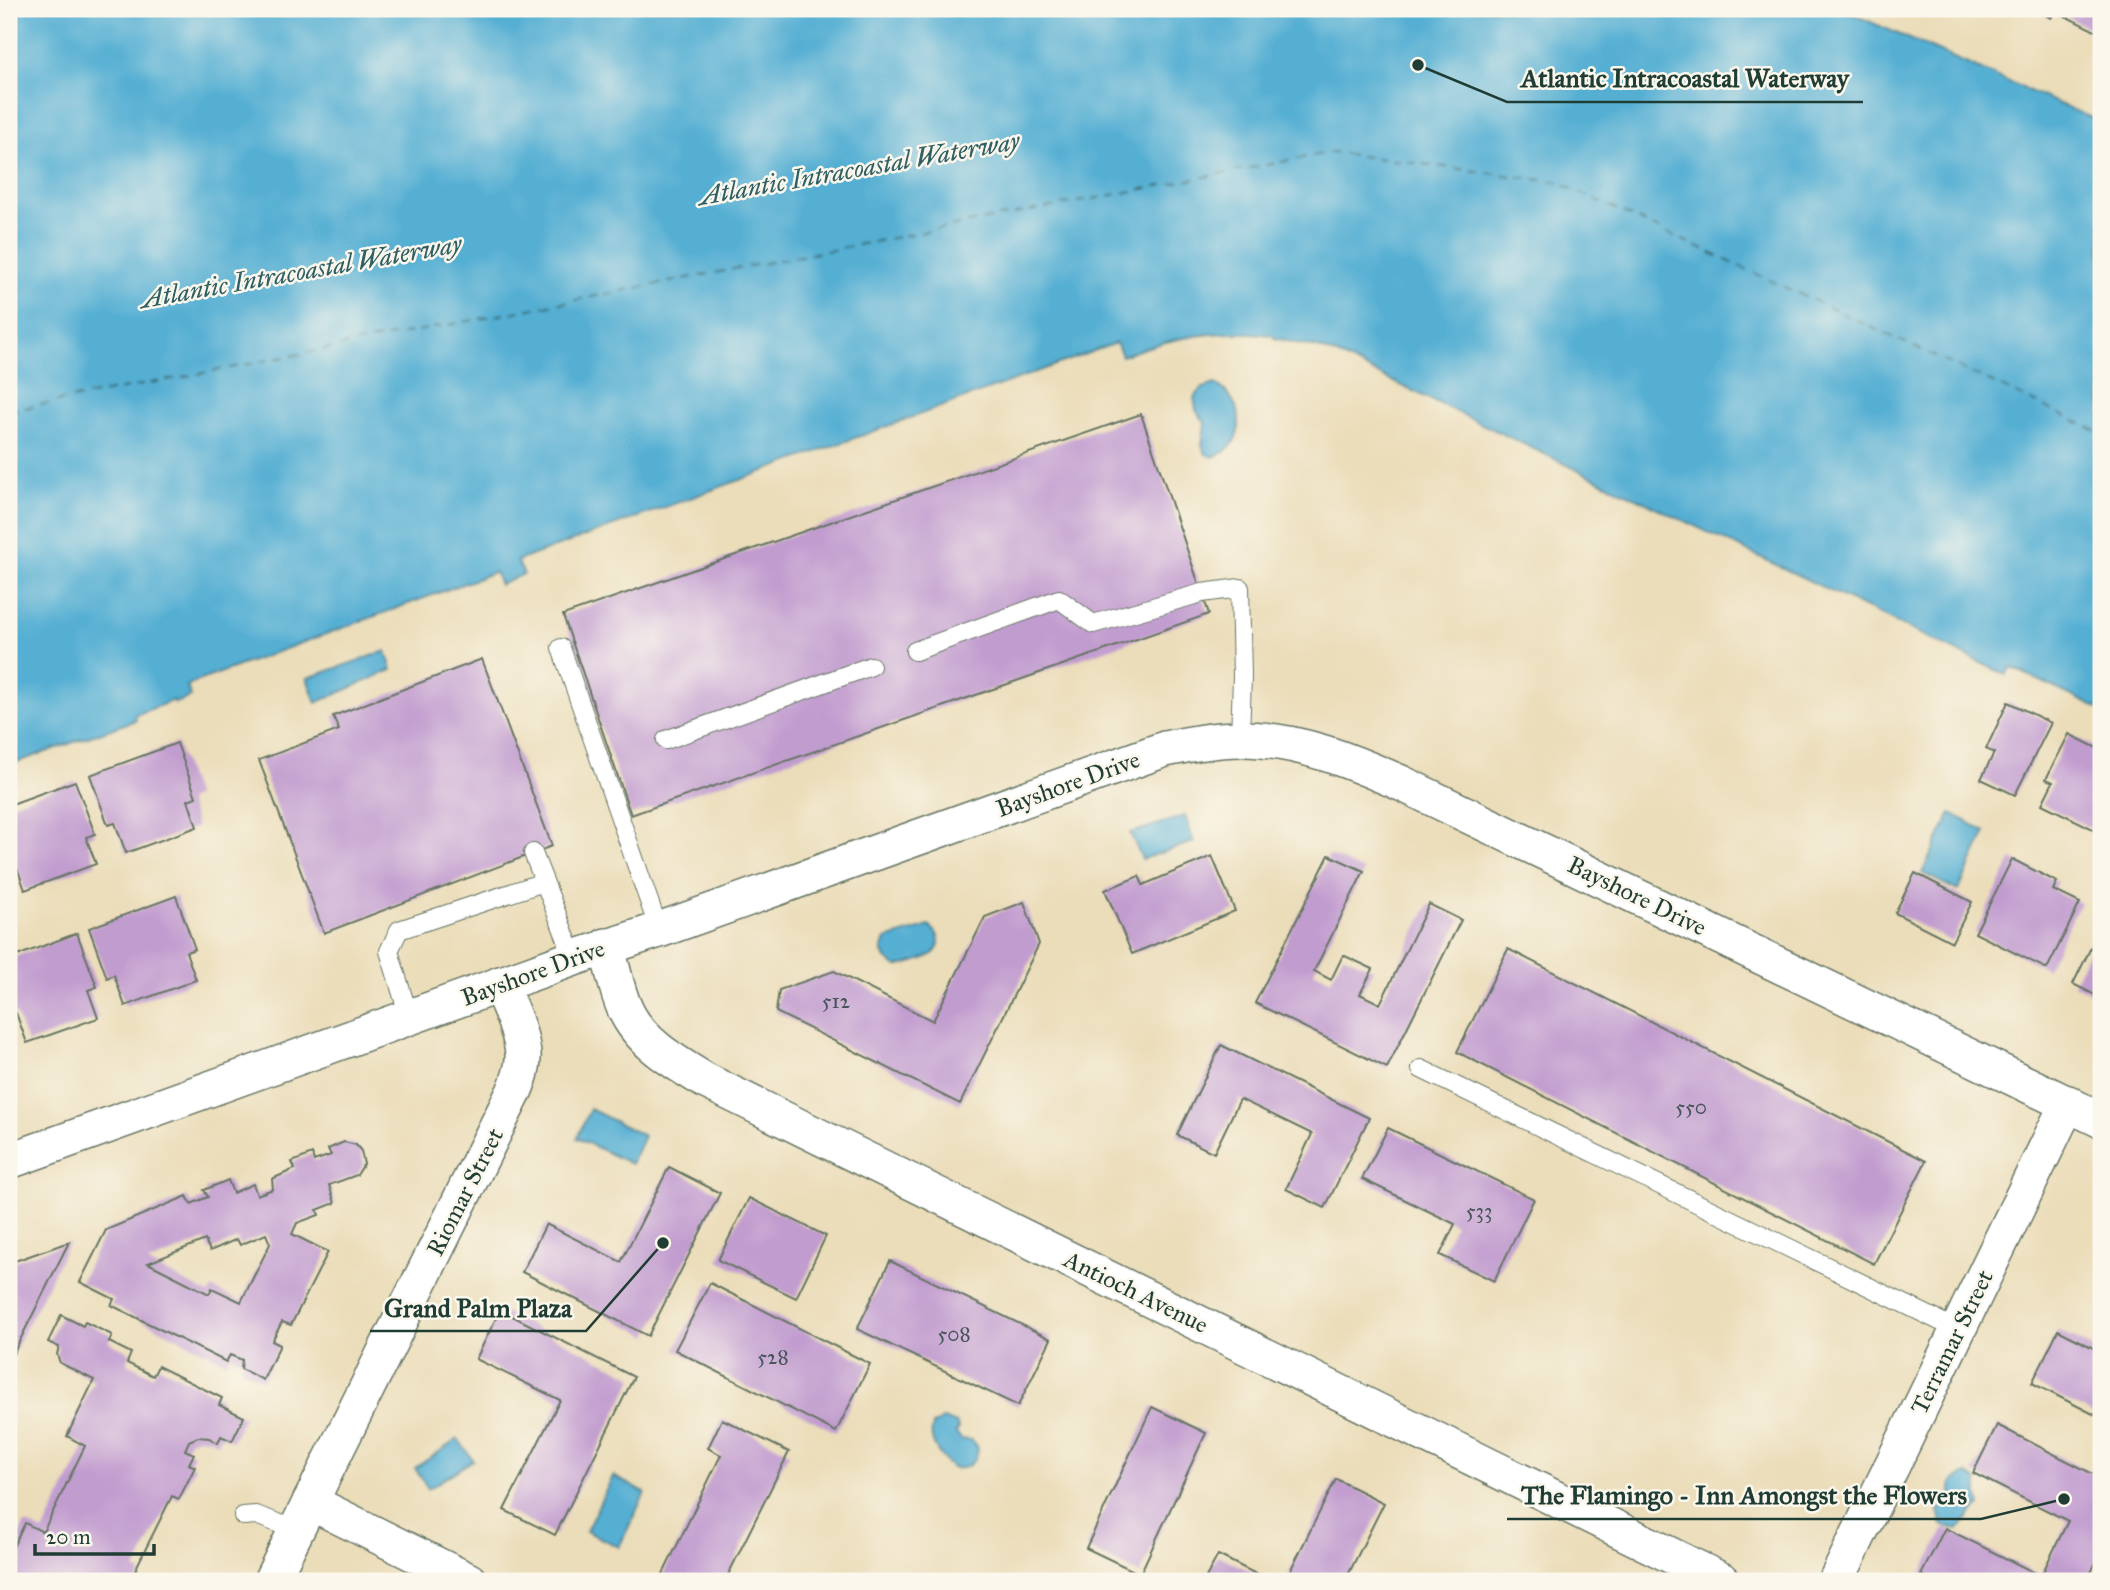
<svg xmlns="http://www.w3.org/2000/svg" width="2110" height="1590" font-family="'IM FELL Great Primer',serif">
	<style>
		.water { fill: #55afd3; stroke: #3a7684; stroke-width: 2 }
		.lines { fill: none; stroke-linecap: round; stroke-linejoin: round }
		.ferry { stroke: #2f5f64; stroke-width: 2; stroke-dasharray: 9 7; stroke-linecap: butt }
		.building { fill: #c19ccf; fill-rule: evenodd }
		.service-casing { stroke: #667563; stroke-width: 20 }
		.minor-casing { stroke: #667563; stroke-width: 38 }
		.service { stroke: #fff; stroke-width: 18 }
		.minor { stroke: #fff; stroke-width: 35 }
		.labels { text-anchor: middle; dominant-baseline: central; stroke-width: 5; stroke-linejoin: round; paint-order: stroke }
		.number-label { font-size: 21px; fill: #48555b }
		.street-label { font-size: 24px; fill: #1f3d34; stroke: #fbf7ec }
		.water-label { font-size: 26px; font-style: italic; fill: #2f5f64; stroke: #fbf7ec }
		.leader { fill: none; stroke: #1f3d34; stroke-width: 2.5 }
		.callout-dot { fill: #1f3d34; stroke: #fbf7ec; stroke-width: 2.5 }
		.callout-label { font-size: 26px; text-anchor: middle; font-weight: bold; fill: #1f3d34; stroke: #fbf7ec; stroke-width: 5; stroke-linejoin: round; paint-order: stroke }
	</style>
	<rect width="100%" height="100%" fill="#fbf7ec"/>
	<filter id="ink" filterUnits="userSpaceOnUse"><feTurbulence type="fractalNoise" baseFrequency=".0143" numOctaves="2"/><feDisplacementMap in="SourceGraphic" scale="14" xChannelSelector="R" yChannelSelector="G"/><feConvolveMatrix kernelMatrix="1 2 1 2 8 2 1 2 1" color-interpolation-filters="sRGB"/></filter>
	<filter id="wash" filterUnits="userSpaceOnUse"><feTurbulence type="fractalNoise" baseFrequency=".00686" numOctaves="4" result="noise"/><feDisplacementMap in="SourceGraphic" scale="28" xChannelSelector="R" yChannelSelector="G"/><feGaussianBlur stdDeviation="1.57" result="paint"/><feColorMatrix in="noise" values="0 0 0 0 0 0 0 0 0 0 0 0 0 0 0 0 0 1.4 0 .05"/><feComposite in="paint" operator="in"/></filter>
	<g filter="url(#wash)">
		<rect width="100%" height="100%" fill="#ebddb9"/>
		<g class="water">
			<path d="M9 9H1845L1857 16 2101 122V710L2011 667 2006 675 1344 358 1322 349 1274 338 1273 335C1218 328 1173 337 1122 356L1116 343 517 561 524 574 500 585 495 572 195 682 187 686 191 697 175 703 174 700 135 715 136 720 9 765Z"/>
			<path d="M1215 384C1246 400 1249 447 1212 457L1205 453 1202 445 1205 423 1196 410 1194 397 1203 388Z"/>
			<path d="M386 651 392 670 316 703 307 678Z"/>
			<path d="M1951 813 1986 832 1958 891 1922 873Z"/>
			<path d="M1185 816 1194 842 1142 859 1130 833Z"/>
			<path d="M929 926C934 930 938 933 939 940 941 959 911 962 897 967L886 959 882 950 886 939Z"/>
			<path d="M590 1109 644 1136 631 1164 577 1138Z"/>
			<path d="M943 1419 957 1424 958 1429 956 1433 961 1439 971 1440 978 1448C977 1463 966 1470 952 1468 940 1456 927 1442 933 1425Z"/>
			<path d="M458 1439 473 1460 428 1489 415 1468Z"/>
			<path d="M1967 1474 1978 1481V1495L1981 1506 1972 1513 1958 1530 1942 1525 1938 1511 1951 1495V1483L1956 1479Z"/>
			<path d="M613 1476 645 1493 619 1547 586 1531Z"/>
		</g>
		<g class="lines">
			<path class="ferry" d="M9 411 1332 152 1557 182 2101 433"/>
		</g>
		<g id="blocks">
			<g class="building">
				<path d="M2034 9H2101V34L2055 11 2051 18Z"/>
				<path d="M1141 414 1209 614 631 815 563 615Z"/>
				<path d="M482 659 552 846 324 933 259 760 339 730 333 716Z"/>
				<path d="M2008 702 2051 723 2015 795 1981 779 1994 753 1986 749Z"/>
				<path d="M2069 734 2101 750V833L2042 804 2053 782 2046 779Z"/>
				<path d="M177 743 196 797 188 800 197 827 126 853 115 823 108 825 90 775Z"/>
				<path d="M75 781 95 834 86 837 96 864 25 890 14 859 9 861V805Z"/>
				<path d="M1329 855 1364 871 1314 971 1331 980 1343 955 1373 969 1360 994 1380 1004 1429 904 1461 920 1387 1068 1255 1003Z"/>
				<path d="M1212 856 1235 911 1132 954 1105 890 1139 876 1143 885Z"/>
				<path d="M2012 859 2057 882 2053 890 2080 903 2047 969 1975 933Z"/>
				<path d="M1915 873 1972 902 1952 942 1895 913Z"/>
				<path d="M176 896 195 949 186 952 196 980 125 1006 114 975 107 978 89 928Z"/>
				<path d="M1024 902 1039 944 960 1104 776 1012 779 990 834 971 933 1021 985 917Z"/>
				<path d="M2101 927V998L2073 984Z"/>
				<path d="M77 933 97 987 88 990 98 1018 27 1043 16 1013 9 1015V959Z"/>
				<path d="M1508 949 1926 1161 1874 1264 1457 1052Z"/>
				<path d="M1221 1045 1369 1118 1325 1208 1286 1189 1312 1134 1240 1099 1214 1153 1177 1135Z"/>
				<path d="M1388 1128 1534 1199 1494 1281 1440 1255 1455 1224 1362 1179Z"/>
				<path d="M344 1142 356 1145 361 1151 364 1164 357 1175 329 1185 335 1203 317 1210 319 1215 297 1223 292 1234 328 1252 291 1325 282 1322 272 1341 280 1345 263 1380 241 1369 242 1360 230 1355 226 1362 111 1305 114 1299 80 1282 106 1230 187 1196 191 1204 208 1197 204 1190 228 1180 233 1193 253 1184 257 1195 273 1189 272 1179 295 1169 292 1162 312 1154 314 1161 331 1155 328 1149ZM266 1234 270 1244 241 1302 212 1288 209 1294 148 1263 205 1240 210 1251 237 1239 240 1245Z"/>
				<path d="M669 1167 720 1193 648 1336 522 1272 546 1224 621 1262Z"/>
				<path d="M749 1198 826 1236 796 1298 718 1260Z"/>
				<path d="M69 1242 9 1362V1263Z"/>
				<path d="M890 1261 1051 1339 1018 1406 857 1329Z"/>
				<path d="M710 1283 870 1364 836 1432 675 1350Z"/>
				<path d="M500 1310 634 1377 555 1535 504 1510 560 1400 476 1359Z"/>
				<path d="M61 1315 83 1326 85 1322 112 1335 109 1342 131 1353 127 1363 153 1376 158 1366 222 1398 219 1405 244 1417 232 1441 221 1436 218 1443 209 1438 198 1437 189 1441 185 1450 194 1454 189 1464 195 1467 179 1499 172 1496 135 1570 141 1573 137 1581H9V1555L25 1523 43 1532 85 1446 67 1436 94 1380 60 1363 57 1354 59 1347 48 1342Z"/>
				<path d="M2058 1330 2095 1349 2101 1337V1418L2032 1383Z"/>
				<path d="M1152 1407 1206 1433 1140 1574 1086 1548Z"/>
				<path d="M722 1419 789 1452 725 1581H672L662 1576 721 1455 708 1448Z"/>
				<path d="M1997 1425 2101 1478V1552L2087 1581H1933L1921 1575 1945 1528 2041 1576 2068 1521 1973 1473Z"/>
				<path d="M1336 1479 1384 1503 1345 1581H1300L1288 1575Z"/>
				<path d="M1218 1555 1270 1581H1204Z"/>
			</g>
		</g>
	</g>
	<g filter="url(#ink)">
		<use href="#blocks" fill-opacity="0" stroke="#667563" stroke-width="2"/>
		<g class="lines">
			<g class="service-casing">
				<g id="service">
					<path d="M561 648 659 930"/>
					<path d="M915 651 1059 599 1093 624 1202 593 1240 588 1242 676 1240 739"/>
					<path d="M666 740 871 666"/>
					<path d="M533 853 574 958"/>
					<path d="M409 1017 389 951 399 930 544 882"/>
					<path d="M1421 1069 1958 1330"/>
					<path d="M243 1516 256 1515 296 1530"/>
				</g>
			</g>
			<g class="minor-casing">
				<g id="minor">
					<path d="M606 946C613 967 616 990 625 1009 640 1043 676 1063 706 1081L1723 1581"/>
					<path d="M9 1161 574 958 659 930 1165 749C1190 744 1215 739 1241 739 1298 739 1351 761 1403 784L2101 1120"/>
					<path d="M310 1502 469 1581"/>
					<path d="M271 1581 514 1092C519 1080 524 1067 523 1054 521 1030 508 1006 500 984"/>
					<path d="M1836 1581 2068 1103"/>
				</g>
			</g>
			<use href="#service" class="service"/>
			<use href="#minor" class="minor"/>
		</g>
	</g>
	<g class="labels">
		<g class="number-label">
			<text x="836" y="1001">512</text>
			<text x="1691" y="1107">550</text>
			<text x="1479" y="1211">533</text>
			<text x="954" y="1334">508</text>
			<text x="773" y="1357">528</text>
		</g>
		<g class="street-label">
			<text transform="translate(1068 784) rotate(-20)">Bayshore Drive</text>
			<text transform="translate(1637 896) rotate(26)">Bayshore Drive</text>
			<text transform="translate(533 973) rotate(-20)">Bayshore Drive</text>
			<text transform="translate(465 1192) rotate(-63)">Riomar Street</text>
			<text transform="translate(1136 1292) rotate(26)">Antioch Avenue</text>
			<text transform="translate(1952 1342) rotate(-64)">Terramar Street</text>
		</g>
		<g class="water-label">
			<text transform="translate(859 168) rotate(-10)">Atlantic Intracoastal Waterway</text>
			<text transform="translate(301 271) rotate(-10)">Atlantic Intracoastal Waterway</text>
		</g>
	</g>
	<path class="leader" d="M1418 65L1507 102H1863M663 1243L586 1331H370M2064 1499L1981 1519H1507"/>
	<g class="callout-dot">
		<circle cx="1418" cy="65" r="7"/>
		<circle cx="663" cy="1243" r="7"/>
		<circle cx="2064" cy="1499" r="7"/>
	</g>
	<g class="callout-label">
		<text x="1685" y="87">Atlantic Intracoastal Waterway</text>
		<text x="478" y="1317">Grand Palm Plaza</text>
		<text x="1744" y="1504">The Flamingo - Inn Amongst the Flowers</text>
	</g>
	<rect width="2110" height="1590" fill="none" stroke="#fbf7ec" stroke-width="35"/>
	<path d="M35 1544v10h119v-10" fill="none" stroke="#1f3d34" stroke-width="3.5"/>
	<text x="46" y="1544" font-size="21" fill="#1f3d34" stroke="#fbf7ec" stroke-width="5" paint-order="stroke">20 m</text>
</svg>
